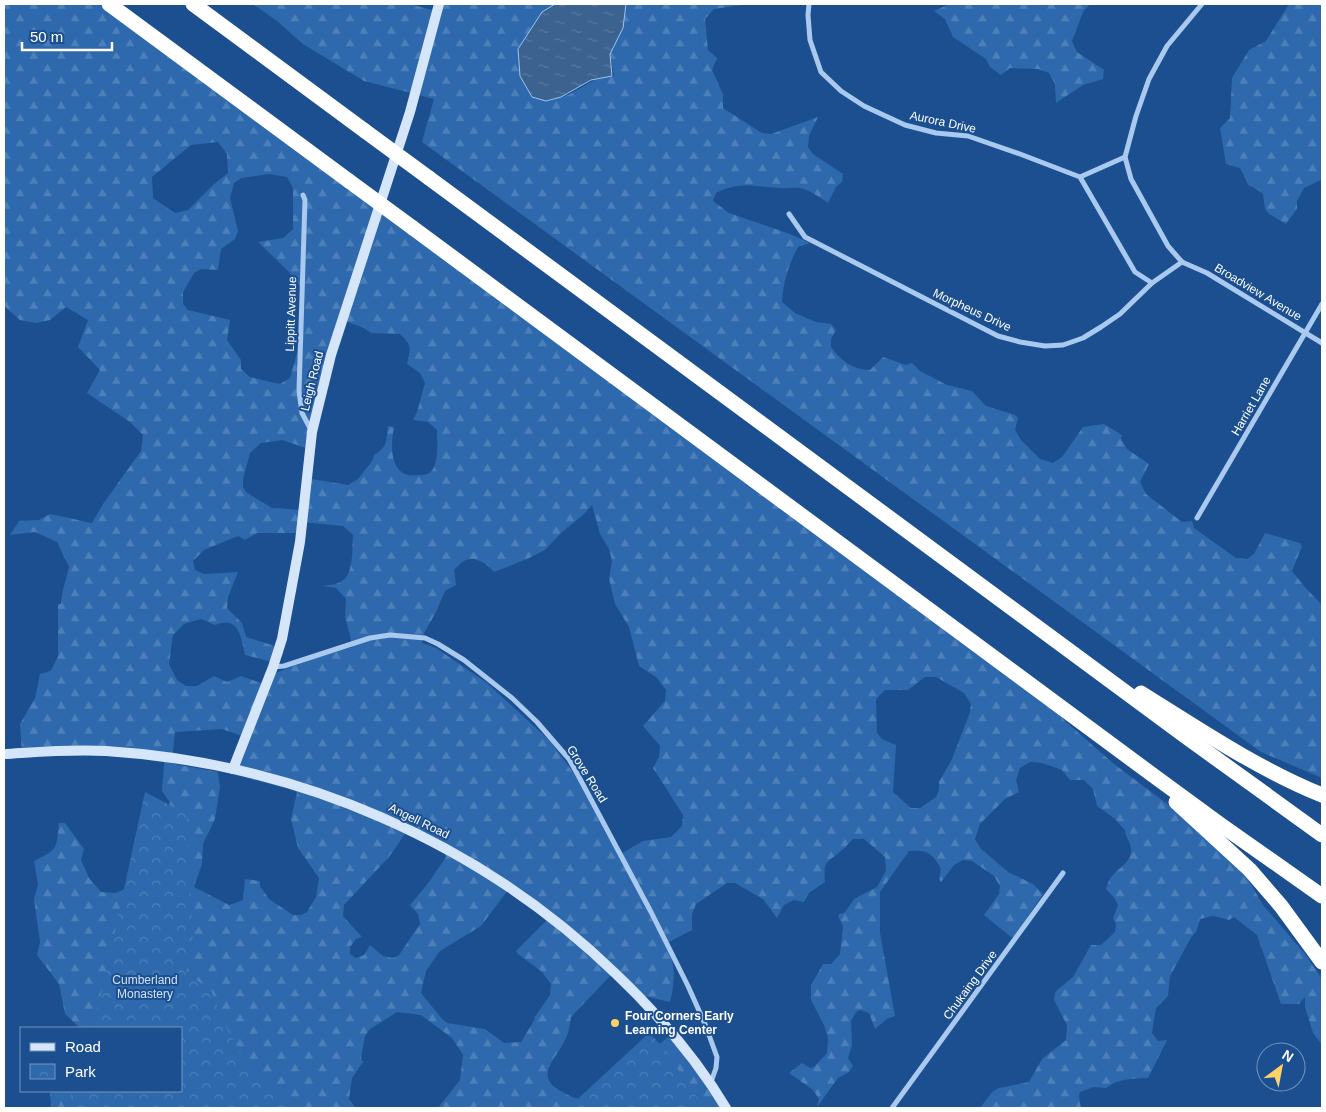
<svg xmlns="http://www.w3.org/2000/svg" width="1326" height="1112" font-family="Arial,sans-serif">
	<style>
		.forest { fill: url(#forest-firs); fill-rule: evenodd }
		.park { fill: url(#park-crowns) }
		.water { fill: url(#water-ripples); stroke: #9cc4f0 }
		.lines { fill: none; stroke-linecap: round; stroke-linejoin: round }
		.street { stroke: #a9c9ee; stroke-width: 5 }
		.secondary { stroke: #d6e6fa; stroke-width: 10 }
		.highway { stroke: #fff; stroke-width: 15 }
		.highway-bridge { stroke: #fff; stroke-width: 15 }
		.poi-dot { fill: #ffd166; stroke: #1b4f8f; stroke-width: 2 }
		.labels { text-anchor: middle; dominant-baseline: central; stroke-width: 4; stroke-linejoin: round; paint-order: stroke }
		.street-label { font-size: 12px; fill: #fff; stroke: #1b4f8f }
		.park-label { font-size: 12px; fill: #cfe3fa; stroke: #1b4f8f }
		.poi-label { font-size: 12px; font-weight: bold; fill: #fff; stroke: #1b4f8f; text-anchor: start }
	</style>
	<defs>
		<pattern id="forest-firs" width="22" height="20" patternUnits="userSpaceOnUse" patternTransform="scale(1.25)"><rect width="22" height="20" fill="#2e69ad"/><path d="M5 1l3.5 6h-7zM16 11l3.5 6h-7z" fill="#4d80b9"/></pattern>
		<pattern id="park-crowns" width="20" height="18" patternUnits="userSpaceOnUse" patternTransform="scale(1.25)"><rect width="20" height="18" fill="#2e69ad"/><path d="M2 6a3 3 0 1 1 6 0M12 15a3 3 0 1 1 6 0" fill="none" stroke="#4d80b9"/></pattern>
		<pattern id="water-ripples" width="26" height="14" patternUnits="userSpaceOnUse" patternTransform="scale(1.25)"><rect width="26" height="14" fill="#3c6290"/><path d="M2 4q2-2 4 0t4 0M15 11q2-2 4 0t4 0" fill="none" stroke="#597aa1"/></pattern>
	</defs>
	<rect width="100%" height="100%" fill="#1b4f8f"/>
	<g class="forest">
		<path d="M4 4H98L1050 705 1065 721 1114 764 1210 836 1239 864 1263 905 1305 954 1322 979V1045L1313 1033 1305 1007V997L1299 1004H1281L1257 935 1234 917 1229 920 1213 916 1200 919 1196 932 1192 936 1170 976 1168 996 1156 1008 1152 1033 1158 1041 1167 1040 1148 1078C1132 1079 1119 1078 1106 1088L1094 1087 1080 1092 1079 1096 1081 1108H980L993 1091 999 1088 1029 1082 1042 1059 1066 1040 1067 1025 1054 1000 1055 993 1057 990 1073 977 1091 945H1101L1115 932 1116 924 1113 918 1118 905 1115 899 1106 889C1108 884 1109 878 1113 875 1120 867 1132 861 1131 849 1131 842 1125 837 1125 830L1115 819 1097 806 1093 789 1084 780H1070L1062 770 1042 763 1030 762 1020 768 1016 780 1019 792 1005 799 980 824 975 839 980 848 1008 872 1033 884 1043 894 1015 936 1011 937 984 915 999 894 1000 886 994 876 972 861 963 860 954 865 941 882 939 879 941 869C932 852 927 850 909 851L880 892V933L895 1016 887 1019 875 1029 869 1013 860 1010 856 1012 851 1021 852 1045 848 1058 853 1066 849 1072 838 1078 817 1107 819 1099 813 1090 789 1073 802 1063 810 1068 814 1067 827 1053 828 1038 824 1025 811 1000V985L823 964H831L840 954 843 927 838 915 845 912 854 899 877 887 886 871 885 857 864 839H853C849 843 846 847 841 851 827 863 823 860 825 882L809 893 804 902 794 900 784 905 777 918 763 899 735 883H727L696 904 692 914V930L667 943C675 965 676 979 670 1002L644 996 611 975 571 1017C570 1027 568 1035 563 1044 555 1059 535 1076 559 1090 568 1095 573 1099 584 1099L593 1092 606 1073 622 1076 668 1037C685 1047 709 1091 721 1108H438L460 1080 463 1055 452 1038 421 1015 397 1012 370 1029 365 1036 361 1058 363 1062 352 1078 349 1099 356 1108H49L51 1106 50 1091H181V1028H80L65 1014 59 984 37 955 40 942 34 899 38 885 34 861C58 849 56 850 59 823H65L84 849 81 860 89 878 101 892 115 893 148 880 170 824 169 801 162 791 164 765V761L133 755 22 754 20 724 35 698 40 674 51 671 58 656V604H61L62 594 69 567 57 542 35 532 10 535 19 521 39 520 50 514 92 523 103 504 141 451 143 435 130 422 87 393 100 370 78 347 88 320 66 307 50 320 36 323 20 320 4 306ZM218 142 227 154 228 173 213 185 188 210 175 213 153 198 152 177 191 145ZM269 174 287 177 293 188V229L283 238 258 242 289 272 302 289V334L290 378 280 384 250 377 241 369V360L227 340 230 320 188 310 183 304V292L194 273 201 269 218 270 221 249 235 239 238 231 230 198 234 183 241 178ZM342 320 364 328 371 333 400 334C413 346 410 347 407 364L420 373 425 383 417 412 413 420 428 422 437 430C437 442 439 458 433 469 430 474 425 475 419 475 416 475 411 476 408 475 389 470 391 442 394 427L388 426C386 441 388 447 374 455L373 460 358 479 348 485 305 478 301 510 272 508 246 492 243 487V479L250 453 261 443 282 440 306 448ZM592 505 600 534 609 549 612 561 609 579 615 604 629 627 639 666 656 677 666 690 665 701 643 726 660 746 659 757 653 768 683 815 682 826 671 837 643 841 619 855 606 834 577 778 551 742 487 683 436 648 422 643V637L436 612 445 591 456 585 454 570C457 567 460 563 464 561 475 555 487 564 494 572L527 559 545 550 562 532 583 515ZM302 522 343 526 353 535C352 548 354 574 342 581 337 585 329 585 322 586L336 588 346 599 345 617 353 647 318 657 270 675 264 684 241 676 227 682 214 676 197 686H186L177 680 169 664 173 635 184 624 201 619 215 625C239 615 241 637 245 655L272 662 275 646 246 637 242 623 227 608 228 597 238 572 204 574 195 570 193 561 204 550 238 536 245 540 257 533H296L299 531ZM925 677H936L964 693 971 704 970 712 952 759 939 782V790L936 797 920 808H911L893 792 896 745 882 739 877 733 876 699 885 690H908ZM222 729 245 737 234 770 247 778 296 791 297 793 291 819 298 848 319 878 316 897 307 912 301 915H293L269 899 260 886V881L245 879 243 900 229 905 194 887 202 864 203 844 215 819 220 787 218 772 175 764 172 760 175 732ZM405 834 445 853 446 857 429 882 410 905 418 914 420 924 399 955 393 958 383 956 370 945 364 955 356 958 350 954V947L356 939 362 937 343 916 344 905 389 857ZM508 890 547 920 516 951 518 954 542 972 551 984 550 995 534 1018 535 1019 521 1042 504 1043 485 1029 447 1023 442 1019 421 993 426 971 440 951 481 926Z"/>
		<path d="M253 4H410L432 10 435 4H555L542 12 546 101 568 95 600 77 614 76 610 54 625 4H748L714 9 705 19 708 50 717 58 712 70 723 94V108L762 133 771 134 818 117 809 136 808 147 813 154 843 174 842 182 836 187 828 203C821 198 812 192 804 189 796 186 789 189 781 188 756 187 740 181 716 193L713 201 729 213 790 234 810 243 798 247C789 264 783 282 782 302L795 313 816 322 831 324 836 330 831 339V347C840 360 853 370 870 370L883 357 906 365 912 363 920 371 947 385 972 391 986 406 1015 415 1018 418 1015 430 1021 440 1040 459 1053 463 1062 457 1083 427 1104 424 1122 435 1121 439 1127 449 1149 464 1140 482 1146 494 1182 522 1192 521 1194 528 1236 558 1247 559 1254 554 1265 533 1300 543 1302 546 1292 571 1304 586 1322 605V778L1261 752 422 142 434 99 364 81 303 44 277 21Z"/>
		<path d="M950 4H1090L1083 12 1072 41 1077 52 1104 70 1103 79 1083 85 1056 103 1055 84 1049 73 1038 69 1010 68 1001 75 990 67 986 59 953 37 945 19 934 11Z"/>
		<path d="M1289 4H1322V177L1321 180 1304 188 1297 201V209L1286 224 1269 214 1265 209 1263 194 1253 187 1249 186 1240 168 1226 164 1220 128 1230 118 1232 78 1249 50 1266 41Z"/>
	</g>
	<g class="park">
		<path d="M145 792 187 814 193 942 186 973 211 990 226 1027 244 1059 282 1097 296 1108H68L73 1091H181V1028H92L102 990Z"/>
		<path d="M649 1033 662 1046 704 1108H568Z"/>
	</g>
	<path class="water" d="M555 4H626L623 28 610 54 612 76 591 80 561 97 546 101 532 97 520 76 518 49 542 12Z"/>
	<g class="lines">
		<g class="street">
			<path d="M809 4 808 15 810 40 821 72 841 91 864 106 905 125 936 133 968 136 1020 154 1080 177 1125 157"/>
			<path d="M1202 4 1167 46 1149 79 1136 116 1125 157 1131 179 1168 246 1182 262 1207 273 1322 343"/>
			<path d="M1080 177 1135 272 1152 283"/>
			<path d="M303 195 305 200 299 391 302 413 311 430"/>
			<path d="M789 214 805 237 998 336 1020 342 1045 346 1063 345 1083 338 1101 327 1120 314 1152 283 1182 262"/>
			<path d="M1197 518 1322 304"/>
			<path d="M273 667 284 666 370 638 390 635 425 638 438 644 464 660 512 698 537 722 569 759 579 777 651 912 688 986 705 1024 717 1057 716 1068 711 1082"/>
			<path d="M892 1108 1063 873"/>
		</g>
		<g class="secondary">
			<path d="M4 754C38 752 71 749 106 751 296 763 479 841 616 974 658 1014 696 1058 726 1108"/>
			<path d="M233 769 273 667 282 639 300 542 312 432 331 355 410 112 439 4"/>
		</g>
		<g class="highway">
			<path d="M109 4 349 181"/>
			<path d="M193 4 365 131"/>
			<path d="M429 178 1185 736 1322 835"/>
			<path d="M413 228 1150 773 1221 825 1322 896"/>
			<path d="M1141 693C1200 730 1258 769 1322 795"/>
			<path d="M1176 802 1250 870 1281 906 1322 962"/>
		</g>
		<g class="highway-bridge">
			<path d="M365 131 429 178"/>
			<path d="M349 181 413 228"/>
		</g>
	</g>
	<circle class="poi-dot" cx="615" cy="1023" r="5"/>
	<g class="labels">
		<g class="street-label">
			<text transform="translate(943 122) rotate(12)">Aurora Drive</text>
			<text transform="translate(1258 292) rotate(31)">Broadview Avenue</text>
			<text transform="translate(972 310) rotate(25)">Morpheus Drive</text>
			<text transform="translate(291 314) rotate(-88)">Lippitt Avenue</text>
			<text transform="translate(312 381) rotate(-76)">Leigh Road</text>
			<text transform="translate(1251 406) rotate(-60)">Harriet Lane</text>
			<text transform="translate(587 774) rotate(58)">Grove Road</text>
			<text transform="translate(419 821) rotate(26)">Angell Road</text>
			<text transform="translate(970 985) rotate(-54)">Chukaing Drive</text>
		</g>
		<g class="park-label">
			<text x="145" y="980">Cumberland<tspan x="145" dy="14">Monastery</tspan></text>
		</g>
		<g class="poi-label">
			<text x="625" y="1016">Four Corners Early<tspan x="625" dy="14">Learning Center</tspan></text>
		</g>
	</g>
	<rect width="1326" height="1112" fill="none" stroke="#ffffff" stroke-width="10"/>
	<rect x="20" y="1027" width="162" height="65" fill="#1b4f8f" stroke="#7695bc"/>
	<rect x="30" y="1043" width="25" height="8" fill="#d6e6fa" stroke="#7695bc"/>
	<text x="65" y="1052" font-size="15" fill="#ffffff">Road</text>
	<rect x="30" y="1064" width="25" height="15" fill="url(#park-crowns)" stroke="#7695bc"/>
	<text x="65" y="1077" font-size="15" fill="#ffffff">Park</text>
	<g transform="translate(1281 1067) rotate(32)"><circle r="24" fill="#1b4f8f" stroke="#7695bc"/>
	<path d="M0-4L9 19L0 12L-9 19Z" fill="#ffd166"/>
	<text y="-8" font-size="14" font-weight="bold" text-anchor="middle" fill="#ffffff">N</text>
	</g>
	<path d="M22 42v8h90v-8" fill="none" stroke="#ffffff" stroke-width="2.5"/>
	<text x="30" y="42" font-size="15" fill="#ffffff" stroke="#1b4f8f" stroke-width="4" paint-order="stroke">50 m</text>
</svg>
